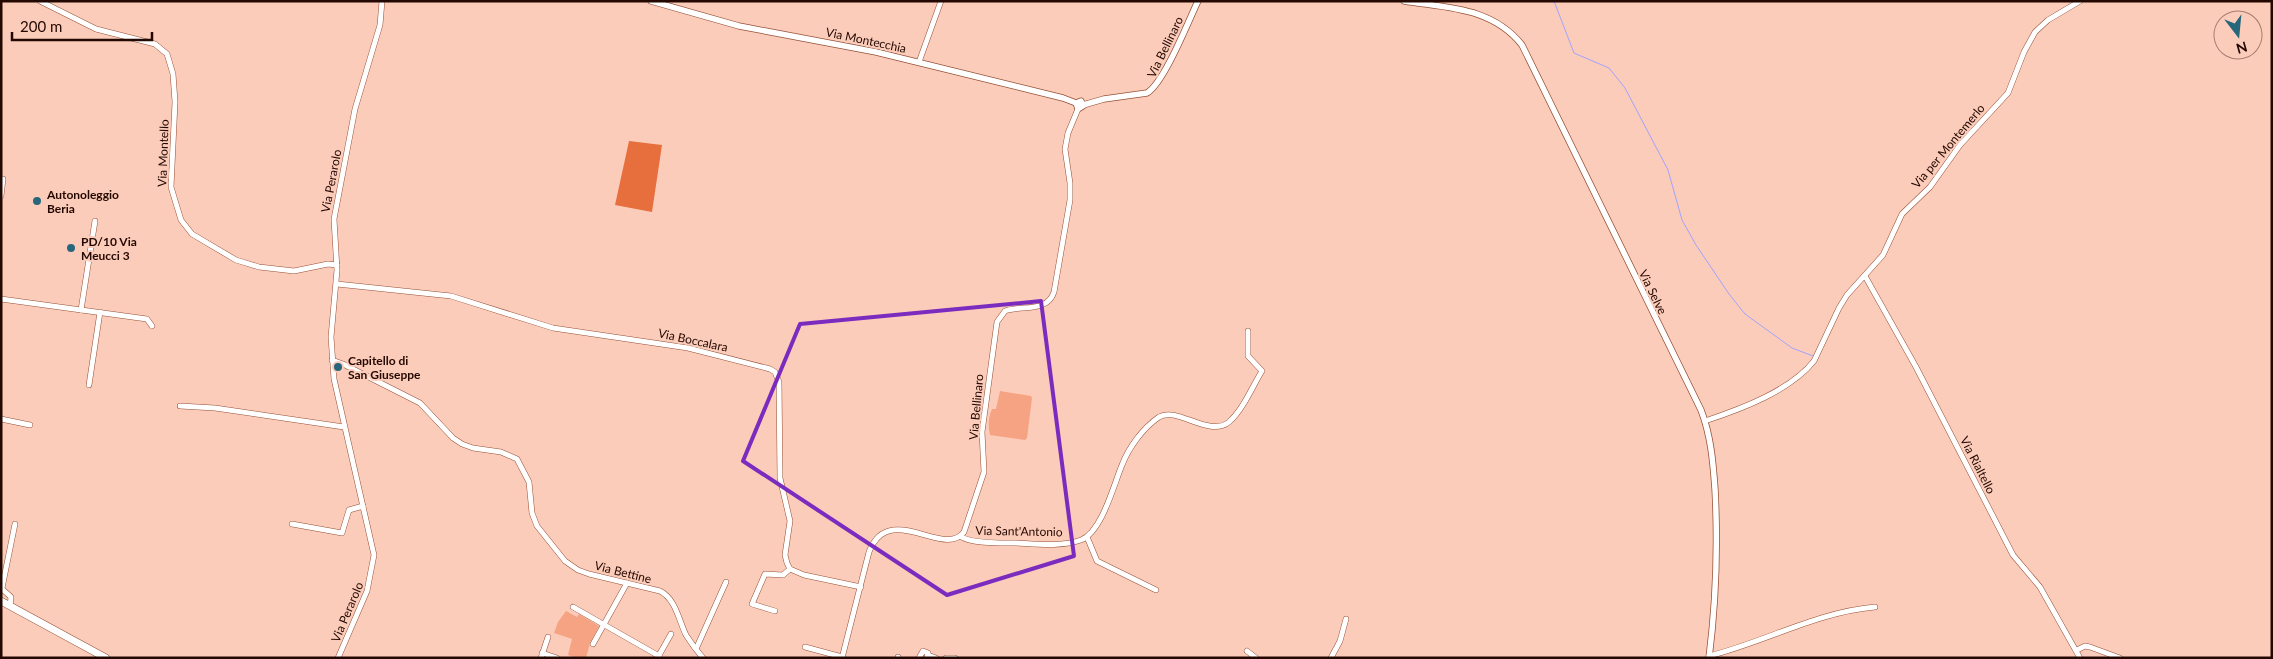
<svg xmlns="http://www.w3.org/2000/svg" width="2273" height="659" font-family="Lato,sans-serif">
	<style>
		.green { fill: #f6a383 }
		.forest { fill: #e76f3d }
		.lines { fill: none; stroke-linecap: round; stroke-linejoin: round }
		.stream { stroke: #a1a3fe; stroke-width: 1 }
		.minor-casing { stroke: #955035; stroke-width: 6 }
		.tertiary-casing { stroke: #955035; stroke-width: 7 }
		.secondary-casing { stroke: #955035; stroke-width: 8 }
		.minor { stroke: #fff; stroke-width: 5 }
		.tertiary { stroke: #fff; stroke-width: 5.5 }
		.secondary { stroke: #fff; stroke-width: 7 }
		.marked { fill: none; stroke: #7b2cbf; stroke-width: 4; stroke-linejoin: round }
		.poi-dot { fill: #27677c; stroke: #fcccba; stroke-width: 2 }
		.labels { text-anchor: middle; dominant-baseline: central; stroke-width: 4; stroke-linejoin: round; paint-order: stroke }
		.street-label { font-size: 12px; fill: #230801; stroke: #fcccba }
		.poi-label { font-size: 12px; font-weight: bold; fill: #230801; stroke: #fcccba; text-anchor: start }
	</style>
	<rect width="100%" height="100%" fill="#fcccba"/>
	<g class="green">
		<path d="M1000 391 1031 396 1032 398 1027 438 1025 440 990 435C988 426 988 418 992 409H996Z"/>
		<path d="M566 611 577 617 579 614 599 626 590 643 586 658H576L568 655 572 639 554 633 558 622Z"/>
	</g>
	<path class="forest" d="M629 141 662 145 652 212 615 205Z"/>
	<g class="lines">
		<path class="stream" d="M1554 1 1574 53 1609 68 1625 88 1668 170 1682 220 1696 245 1729 294 1745 314 1792 348 1813 356"/>
		<g class="minor-casing">
			<g id="minor">
				<path d="M40 1 96 29 155 44 167 54 173 74 175 102 171 187 181 220 192 234 236 260 259 267 294 271 328 264 337 265"/>
				<path d="M919 62 941 1"/>
				<path d="M1 179H3L1 196"/>
				<path d="M1865 276 1916 367 2013 555 2040 587 2080 658"/>
				<path d="M337 284 451 296 553 328 688 348 770 369 775 372 779 382 780 478 790 521 785 555 787 563 790 569 804 575 861 587"/>
				<path d="M1 299 147 319 152 326"/>
				<path d="M81 310 95 221"/>
				<path d="M332 360 343 364 420 403 453 438 462 444 473 448 501 452 517 459 529 482 532 513 537 526 565 561 578 570 589 574 660 591C676 599 679 621 686 635 691 643 697 651 703 658"/>
				<path d="M89 385 100 312"/>
				<path d="M180 406 215 408 344 427"/>
				<path d="M1 419 30 425"/>
				<path d="M1705 421C1741 409 1790 391 1814 361L1839 308 1847 295 1883 255 1902 214 1930 187 1960 145 2008 93 2024 52 2035 32 2048 20 2080 1"/>
				<path d="M292 524 342 533 349 510 363 506"/>
				<path d="M960 536C970 544 1003 543 1016 543 1036 544 1062 547 1081 540 1102 532 1114 484 1122 465 1129 447 1143 428 1159 417 1177 406 1209 438 1229 422 1243 410 1252 387 1262 371L1248 356V331"/>
				<path d="M1087 537 1097 561 1156 590"/>
				<path d="M1 588 11 597 10 606"/>
				<path d="M2 588 15 524"/>
				<path d="M573 607 659 656"/>
				<path d="M775 611 752 604 765 574 783 575 790 569"/>
				<path d="M593 644 627 583"/>
				<path d="M805 647 842 657"/>
				<path d="M696 649 726 582"/>
				<path d="M2077 650 2085 646 2090 647 2120 658"/>
				<path d="M1247 651 1256 658"/>
				<path d="M542 653 557 658"/>
				<path d="M928 655 936 658"/>
				<path d="M1709 656C1765 642 1817 612 1875 607"/>
				<path d="M658 657 671 634"/>
				<path d="M898 657V658"/>
				<path d="M338 658 367 591 374 555 334 379 331 337 337 270 334 219 355 109 380 25 382 1"/>
				<path d="M541 658 548 637"/>
				<path d="M842 658 869 552C889 500 944 559 964 532L984 472 982 432 997 322 1005 311C1022 305 1047 313 1054 292L1070 200V183L1065 149 1068 133 1078 109"/>
				<path d="M919 658 923 651 928 653 927 658"/>
				<path d="M946 658H955"/>
				<path d="M1331 658 1340 641 1346 619"/>
			</g>
		</g>
		<g class="tertiary-casing">
			<g id="tertiary">
				<path d="M651 1 739 26 876 52 1063 98 1076 103 1081 101 1083 106 1078 109 1076 103"/>
				<path d="M1404 1C1447 8 1492 7 1522 45L1701 410C1711 436 1713 462 1715 489 1718 546 1716 602 1709 658"/>
				<path d="M1083 105 1104 99 1147 93C1164 83 1188 22 1198 1"/>
			</g>
		</g>
		<g class="secondary-casing">
			<path id="secondary" d="M1 601 106 658"/>
		</g>
		<use href="#minor" class="minor"/>
		<use href="#tertiary" class="tertiary"/>
		<use href="#secondary" class="secondary"/>
	</g>
	<path class="marked" d="M1041 301 1074 556 947 595 743 461 800 324Z"/>
	<g class="poi-dot">
		<circle cx="37" cy="201" r="5"/>
		<circle cx="71" cy="248" r="5"/>
		<circle cx="338" cy="367" r="5"/>
	</g>
	<g class="labels">
		<g class="street-label">
			<text transform="translate(866 40) rotate(12)">Via Montecchia</text>
			<text transform="translate(1165 47) rotate(-64)">Via Bellinaro</text>
			<text transform="translate(1948 146) rotate(-50)">Via per Montemerlo</text>
			<text transform="translate(163 153) rotate(-88)">Via Montello</text>
			<text transform="translate(331 181) rotate(-79)">Via Perarolo</text>
			<text transform="translate(1653 292) rotate(64)">Via Selve</text>
			<text transform="translate(693 340) rotate(12)">Via Boccalara</text>
			<text transform="translate(976 407) rotate(-85)">Via Bellinaro</text>
			<text transform="translate(1978 465) rotate(63)">Via Rialtello</text>
			<text transform="translate(1019 531) rotate(1)">Via Sant'Antonio</text>
			<text transform="translate(623 572) rotate(14)">Via Bettine</text>
			<text transform="translate(347 612) rotate(-67)">Via Perarolo</text>
		</g>
		<g class="poi-label">
			<text x="47" y="194">Autonoleggio<tspan x="47" dy="14">Beria</tspan></text>
			<text x="81" y="241">PD/10 Via<tspan x="81" dy="14">Meucci 3</tspan></text>
			<text x="348" y="360">Capitello di<tspan x="348" dy="14">San Giuseppe</tspan></text>
		</g>
	</g>
	<rect width="2273" height="659" fill="none" stroke="#230801" stroke-width="5"/>
	<g transform="translate(2238 35) rotate(164)"><circle r="24" fill="#fcccba" stroke="#a57e70"/>
	<path d="M0-4L9 19L0 12L-9 19Z" fill="#27677c"/>
	<text y="-8" font-size="14" font-weight="bold" text-anchor="middle" fill="#230801">N</text>
	</g>
	<path d="M12 32v8h140v-8" fill="none" stroke="#230801" stroke-width="2.5"/>
	<text x="20" y="32" font-size="15" fill="#230801" stroke="#fcccba" stroke-width="4" paint-order="stroke">200 m</text>
</svg>
